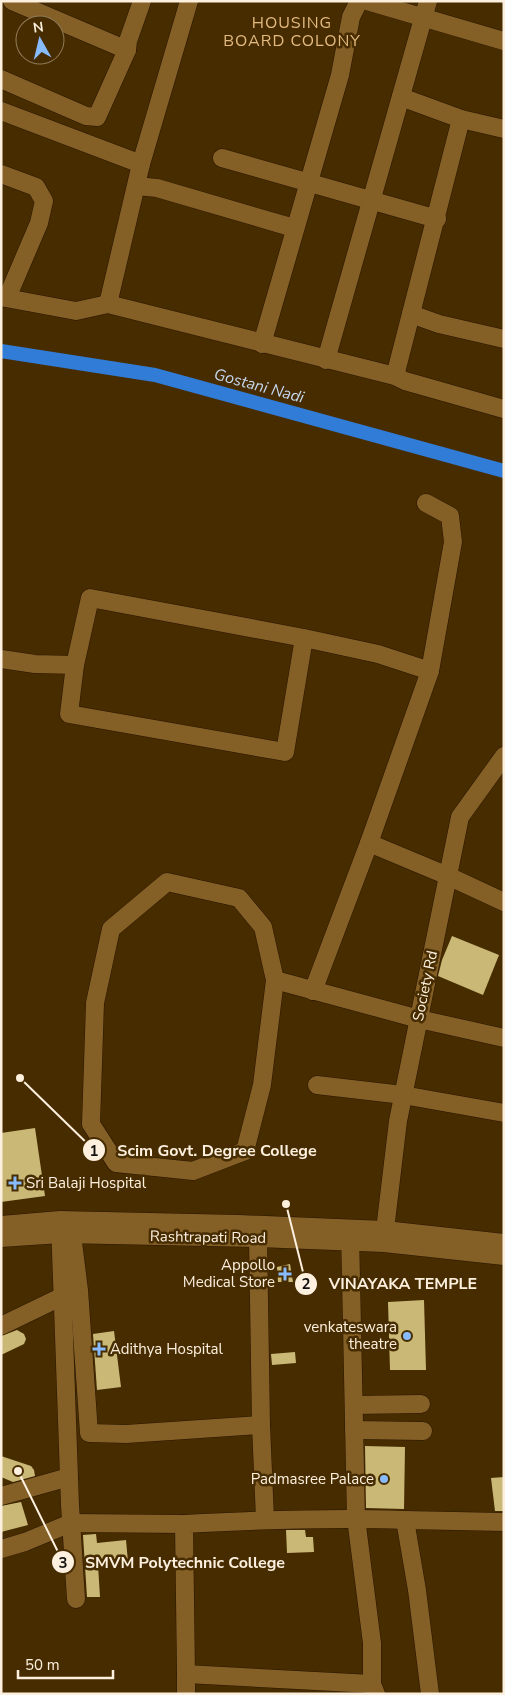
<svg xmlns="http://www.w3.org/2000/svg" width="505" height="1695" font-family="'Nunito Sans',sans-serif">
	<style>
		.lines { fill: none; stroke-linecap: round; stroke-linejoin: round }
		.canal { stroke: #307cd6; stroke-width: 14 }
		.building { fill: #c9b876 }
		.minor-casing { stroke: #281600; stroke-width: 19 }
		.minor { stroke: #845f26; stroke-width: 18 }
		.poi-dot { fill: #88bbfc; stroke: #472c00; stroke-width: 2 }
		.labels { text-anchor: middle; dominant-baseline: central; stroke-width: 5; stroke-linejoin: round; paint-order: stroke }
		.street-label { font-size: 15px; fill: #fdf0df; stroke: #472c00 }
		.poi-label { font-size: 15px; fill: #fdf0df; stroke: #472c00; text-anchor: end }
		.neighbourhood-label { font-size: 16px; letter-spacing: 1px; fill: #e3ba81; stroke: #472c00 }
		.water-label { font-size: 16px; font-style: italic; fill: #c5d7ee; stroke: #472c00 }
		.leader { fill: none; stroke: #fdf0df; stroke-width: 2 }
		.callout-dot { fill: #fdf0df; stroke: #472c00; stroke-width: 2 }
		.mark-label { font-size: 15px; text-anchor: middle; font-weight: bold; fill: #111 }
		.callout-label { font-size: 16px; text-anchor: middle; font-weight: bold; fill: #fdf0df; stroke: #472c00; stroke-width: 5; stroke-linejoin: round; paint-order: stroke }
	</style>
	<rect width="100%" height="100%" fill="#472c00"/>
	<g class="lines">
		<path class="canal" d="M1 351 155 375 504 471"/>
	</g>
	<g class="building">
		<path d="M452 936 499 955 483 995 438 976 442 960Z"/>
		<path d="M35 1128 45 1196 1 1202V1133Z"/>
		<path d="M290 1264 293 1282H278L277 1267Z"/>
		<path d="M424 1300 426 1370H390L388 1302Z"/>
		<path d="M17 1330 24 1334 26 1339 24 1344 1 1355V1336Z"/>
		<path d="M114 1331 121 1387 97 1390 93 1334Z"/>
		<path d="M295 1352 296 1363 272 1365 271 1354Z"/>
		<path d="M365 1446 405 1447 404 1509 366 1508Z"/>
		<path d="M1 1456 31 1466 34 1470 35 1476 13 1482 1 1477Z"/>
		<path d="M504 1477V1511H495L491 1478Z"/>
		<path d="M21 1502 28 1525 1 1532V1506Z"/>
		<path d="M286 1530H305L306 1537H313L314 1552 287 1553Z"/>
		<path d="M96 1534 97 1543 126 1540 128 1562 98 1565 100 1597H87L83 1535Z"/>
	</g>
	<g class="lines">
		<g class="minor-casing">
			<g id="minor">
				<path d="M12 1 127 50"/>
				<path d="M367 1 504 41"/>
				<path d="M1 79 86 116 97 117 127 50 128 41 142 1"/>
				<path d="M401 97 461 119 504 129"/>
				<path d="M1 111 141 164"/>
				<path d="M222 158 437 219"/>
				<path d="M1 174 36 187 44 201 39 223 7 298"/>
				<path d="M137 186 157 188 294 228"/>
				<path d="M1 297 76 311 108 304 395 376 405 381 504 409"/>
				<path d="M108 304 141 164 189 1"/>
				<path d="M411 314 439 324 504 339"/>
				<path d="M262 344 340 75 351 17 359 1"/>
				<path d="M326 360 428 1"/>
				<path d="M395 376 461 119"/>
				<path d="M426 503 450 516 453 542 430 671 369 843 448 876 504 902"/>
				<path d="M304 638 285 752 69 714 75 665 90 598 304 638 378 654 430 671"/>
				<path d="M1 659 35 664 75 665"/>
				<path d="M167 882 239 898 263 927 275 980 262 1085 245 1151 193 1171 116 1163 91 1124 95 1003 111 929Z"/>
				<path d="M275 980 419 1019 504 1038"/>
				<path d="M313 991 369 843"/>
				<path d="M317 1085 403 1095 504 1113"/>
				<path d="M60 1223 70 1505 76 1599"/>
				<path d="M1 1225 60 1220 239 1224 385 1230 504 1243"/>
				<path d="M385 1230 398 1121 460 817 504 756"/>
				<path d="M350 1231 356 1518 372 1643V1684L376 1694"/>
				<path d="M72 1234 79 1290 89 1433 126 1434 261 1425 265 1519"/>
				<path d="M1 1238 61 1234 258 1238 384 1243 504 1256"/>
				<path d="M258 1238 261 1425"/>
				<path d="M1 1326 63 1296"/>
				<path d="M354 1405 421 1404"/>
				<path d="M354 1430 423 1431"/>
				<path d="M1 1496 69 1477"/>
				<path d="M405 1520 504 1522"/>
				<path d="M1 1549 25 1542 71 1523 184 1524"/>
				<path d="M186 1674V1694"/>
				<path d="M372 1684 186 1674 184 1524C258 1520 331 1517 405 1520L417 1590 430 1694"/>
			</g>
		</g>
		<use href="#minor" class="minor"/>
	</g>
	<g class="poi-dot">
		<path d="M12.5 1175.5h5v5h5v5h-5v5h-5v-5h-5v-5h5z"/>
		<path d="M282.5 1266.5h5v5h5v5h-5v5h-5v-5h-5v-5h5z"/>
		<circle cx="407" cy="1336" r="5"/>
		<path d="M96.5 1341.5h5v5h5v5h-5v5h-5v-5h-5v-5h5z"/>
		<circle cx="384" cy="1479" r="5"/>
	</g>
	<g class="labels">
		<g class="street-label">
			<text transform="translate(425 986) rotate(-78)">Society Rd</text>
			<text transform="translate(208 1237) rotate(1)">Rashtrapati Road</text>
		</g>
		<g class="poi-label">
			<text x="26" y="1183" text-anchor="start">Sri Balaji Hospital</text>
			<text x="275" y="1265">Appollo<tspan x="275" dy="17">Medical Store</tspan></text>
			<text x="397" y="1327">venkateswara<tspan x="397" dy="17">theatre</tspan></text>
			<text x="110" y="1349" text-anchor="start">Adithya Hospital</text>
			<text x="374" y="1479">Padmasree Palace</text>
		</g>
		<g class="neighbourhood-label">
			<text x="292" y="23">HOUSING<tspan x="292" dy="18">BOARD COLONY</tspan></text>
		</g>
		<g class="water-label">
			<text transform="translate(259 386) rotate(15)">Gostani Nadi</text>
		</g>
	</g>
	<path class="leader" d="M20 1078L94 1150M286 1204L306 1284M18 1471L63 1562"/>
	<g class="callout-dot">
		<circle cx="20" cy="1078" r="5"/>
		<circle cx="286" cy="1204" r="5"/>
		<circle cx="18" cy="1471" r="5"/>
		<circle cx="94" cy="1150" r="12"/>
		<circle cx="306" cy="1284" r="12"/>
		<circle cx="63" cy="1562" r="12"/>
	</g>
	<g class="mark-label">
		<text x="94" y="1156">1</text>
		<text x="306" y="1289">2</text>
		<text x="63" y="1568">3</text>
	</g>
	<g class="callout-label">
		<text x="217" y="1156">Scim Govt. Degree College</text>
		<text x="403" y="1289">VINAYAKA TEMPLE</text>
		<text x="185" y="1568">SMVM Polytechnic College</text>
	</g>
	<rect width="505" height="1695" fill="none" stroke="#fdf0df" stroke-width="5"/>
	<g transform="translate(40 40) rotate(352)"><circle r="24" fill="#472c00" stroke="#907a59"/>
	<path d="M0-4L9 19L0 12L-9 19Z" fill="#88bbfc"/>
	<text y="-8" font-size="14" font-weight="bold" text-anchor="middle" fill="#fdf0df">N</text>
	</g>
	<path d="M18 1670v8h95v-8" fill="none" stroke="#fdf0df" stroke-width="2.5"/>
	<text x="25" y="1670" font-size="15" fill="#fdf0df" stroke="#472c00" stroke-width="4" paint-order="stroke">50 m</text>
</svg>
